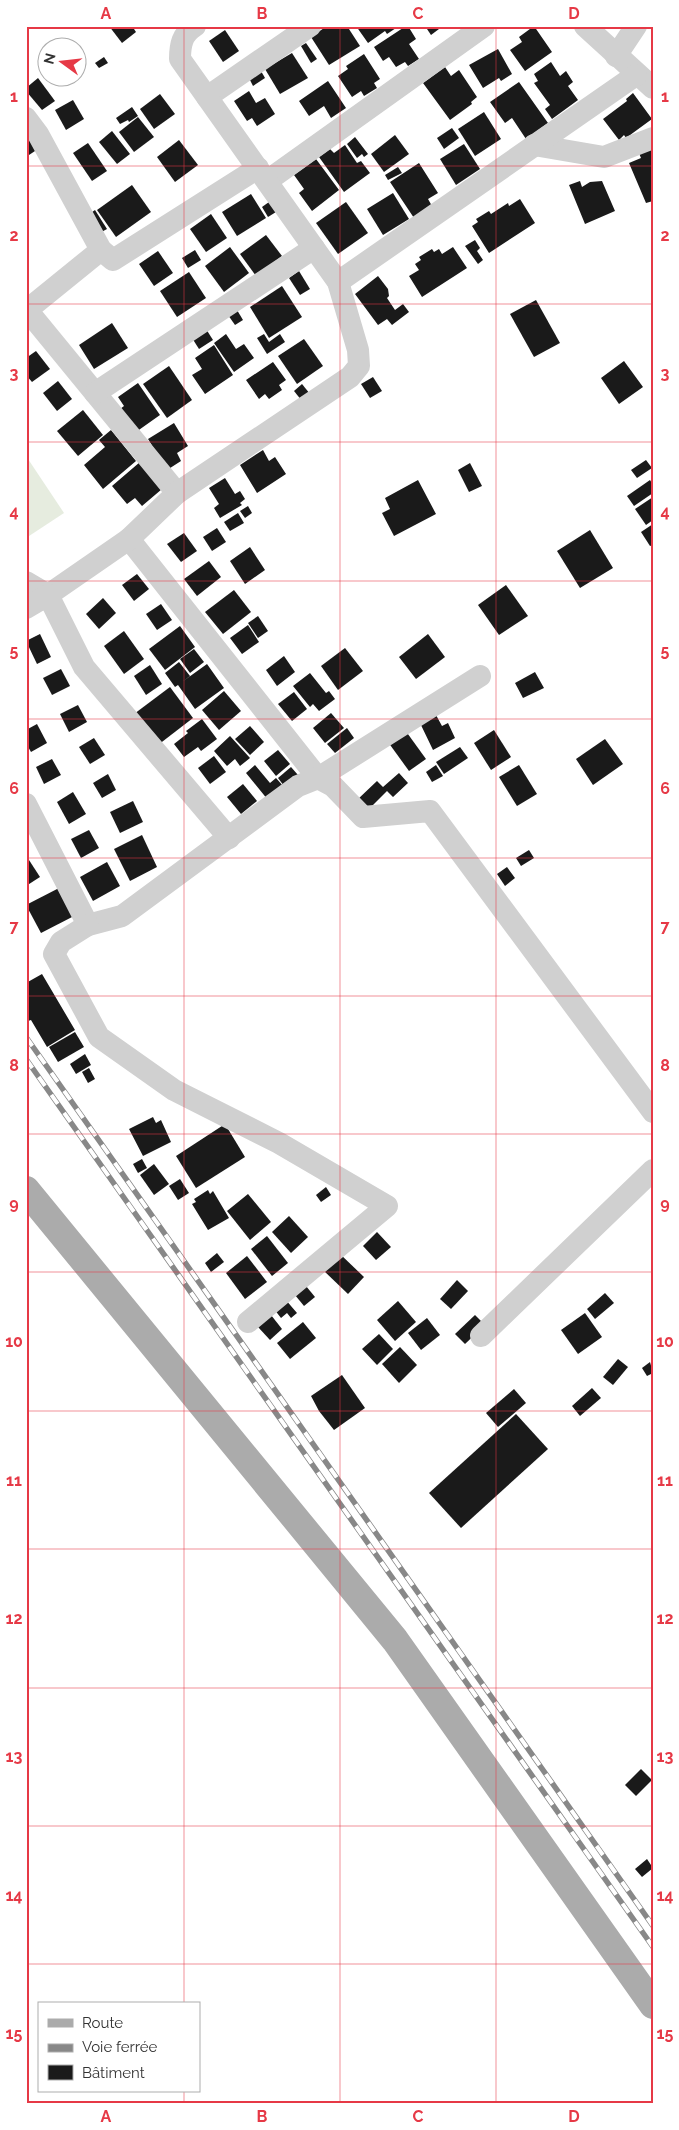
<svg xmlns="http://www.w3.org/2000/svg" width="679" height="2130" font-family="Raleway,sans-serif">
	<style>
		.pitch { fill: #e6ecdf }
		.building { fill: #1a1a1a }
		.lines { fill: none; stroke-linecap: round; stroke-linejoin: round }
		.minor { stroke: #d0d0d0; stroke-width: 22 }
		.primary { stroke: #ababab; stroke-width: 28 }
		.rail-casing { stroke: #888; stroke-width: 5.5 }
		.rail { stroke: #fff; stroke-width: 4; stroke-dasharray: 11; stroke-linecap: butt }
		.grid { fill: none; stroke: #e63946; stroke-width: 1; stroke-opacity: 0.55 }
		.neatline { fill: none; stroke: #e63946; stroke-width: 2 }
		.grid-label { font-size: 16px; text-anchor: middle; font-weight: bold; fill: #e63946 }
	</style>
	<rect width="100%" height="100%" fill="#fff"/>
	<path class="pitch" d="M26 456 64 513 26 538Z"/>
	<g class="building">
		<path d="M109 26H132L136 32 122 43Z"/>
		<path d="M327 26H347L360 46 329 65 311 37Z"/>
		<path d="M356 26H399L387 34 385 31 368 43Z"/>
		<path d="M406 26H408L416 39 409 44 419 59 408 66 405 62 396 67 389 57 383 61 374 47Z"/>
		<path d="M425 26H443L431 35Z"/>
		<path d="M534 26 552 52 525 71 510 50 522 42 519 37Z"/>
		<path d="M225 30 239 51 223 62 209 41Z"/>
		<path d="M306 43 317 59 311 63 301 46Z"/>
		<path d="M498 49 512 74 501 81 499 78 483 88 469 65Z"/>
		<path d="M292 53 308 78 280 94 265 69Z"/>
		<path d="M364 54 380 79 374 83 377 88 364 96 361 91 352 97 338 76 348 69 346 66Z"/>
		<path d="M104 57 108 63 99 68 95 63Z"/>
		<path d="M551 62 560 76 566 71 573 82 568 86 578 100 552 119 545 109 550 105 534 83 538 81 534 74Z"/>
		<path d="M445 67 451 76 459 70 477 97 471 102 472 104 450 120 423 83Z"/>
		<path d="M261 71 265 78 253 86 249 78Z"/>
		<path d="M38 78 55 101 42 110 26 91V88Z"/>
		<path d="M328 81 346 108 331 118 324 106 309 116 299 101Z"/>
		<path d="M519 82 548 123 526 139 512 118 505 123 490 102Z"/>
		<path d="M249 91 256 103 265 98 275 114 257 126 252 118 247 121 234 101Z"/>
		<path d="M633 93 652 119 626 138 624 135 619 140 603 119 627 101 626 99Z"/>
		<path d="M160 94 175 114 154 129 140 109Z"/>
		<path d="M73 100 84 119 66 130 55 110Z"/>
		<path d="M132 107 138 116 129 122 128 120 120 124 116 118Z"/>
		<path d="M484 112 501 139 475 156 458 129Z"/>
		<path d="M138 117 154 137 134 152 119 132Z"/>
		<path d="M452 128 459 138 444 149 437 138Z"/>
		<path d="M112 131 130 154 117 164 99 142Z"/>
		<path d="M26 135 41 147 26 157Z"/>
		<path d="M395 135 409 154 384 172 371 154Z"/>
		<path d="M355 137 368 154 364 157 362 154 357 158 347 144Z"/>
		<path d="M179 140 198 165 175 182 157 157Z"/>
		<path d="M88 143 107 171 92 181 73 153Z"/>
		<path d="M464 144 480 169 456 185 440 159Z"/>
		<path d="M345 145 357 163 361 161 370 173 344 192 319 157 330 149 334 153Z"/>
		<path d="M653 145V201L646 203 629 163 641 158 638 151Z"/>
		<path d="M316 159 339 190 312 211 299 193 304 189 294 175Z"/>
		<path d="M419 163 438 193 428 199 432 206 414 218 390 182Z"/>
		<path d="M398 167 402 173 388 180 385 175Z"/>
		<path d="M580 181 582 187 590 182 602 181 615 211 585 224 569 185Z"/>
		<path d="M132 185 151 212 116 237 97 210Z"/>
		<path d="M393 193 409 219 383 235 367 209Z"/>
		<path d="M251 194 266 218 237 236 222 212Z"/>
		<path d="M520 199 535 223 489 253 472 226 478 222 476 219 489 211 491 214 508 203 509 206Z"/>
		<path d="M269 202 276 212 268 217 262 207Z"/>
		<path d="M346 202 368 233 338 254 316 223Z"/>
		<path d="M95 210 107 229 96 235 85 217Z"/>
		<path d="M211 214 227 238 206 252 190 229Z"/>
		<path d="M266 235 282 256 256 276 240 254Z"/>
		<path d="M475 240 480 248 477 251 483 260 478 264 465 246Z"/>
		<path d="M230 247 249 273 224 292 205 266Z"/>
		<path d="M453 247 467 268 422 297 409 276 419 270 415 264 421 260 419 257 432 249 434 252 439 249 442 254Z"/>
		<path d="M195 250 201 260 188 268 182 258Z"/>
		<path d="M158 251 173 273 154 286 139 264Z"/>
		<path d="M299 271 310 289 300 295 289 278Z"/>
		<path d="M189 272 206 298 177 317 160 291Z"/>
		<path d="M378 276 388 289 389 296 387 298 395 310 403 304 409 312 392 325 387 319 378 325 355 294Z"/>
		<path d="M282 286 302 317 269 338 250 307Z"/>
		<path d="M536 300 560 343 534 357 510 314Z"/>
		<path d="M237 310 243 320 235 325 228 315Z"/>
		<path d="M112 323 128 348 94 369 79 345Z"/>
		<path d="M206 329 213 340 199 349 192 338Z"/>
		<path d="M226 334 236 349 244 344 254 358 234 372 214 343Z"/>
		<path d="M264 334 269 342 280 334 285 342 267 354 257 338Z"/>
		<path d="M304 339 323 366 297 384 278 356Z"/>
		<path d="M214 345 233 375 205 394 192 375 202 369 195 358Z"/>
		<path d="M36 351 50 369 32 382 26 375V358Z"/>
		<path d="M624 361 643 387 619 404 601 378Z"/>
		<path d="M273 362 286 380 279 385 282 390 269 399 265 394 259 399 246 380Z"/>
		<path d="M169 366 192 400 167 418 143 384Z"/>
		<path d="M373 377 382 391 370 398 361 384Z"/>
		<path d="M58 381 72 399 57 411 43 393Z"/>
		<path d="M138 383 160 415 136 432 120 409 124 406 118 397Z"/>
		<path d="M302 384 310 394 302 401 294 391Z"/>
		<path d="M83 410 103 435 78 456 57 431Z"/>
		<path d="M174 423 188 446 177 453 181 461 167 470 148 439Z"/>
		<path d="M111 430 136 461 103 489 84 465 105 447 99 440Z"/>
		<path d="M263 450 269 461 275 457 286 474 257 493 240 465Z"/>
		<path d="M646 460 652 468 637 478 631 470Z"/>
		<path d="M140 462 162 489 142 506 135 498 127 504 112 486Z"/>
		<path d="M470 463 482 486 469 492 458 470Z"/>
		<path d="M225 478 235 494 240 491 245 499 240 503 242 505 220 518 214 508 219 504 209 488Z"/>
		<path d="M418 480 436 514 394 536 382 513 390 509 385 498Z"/>
		<path d="M650 480 653 485V493L634 506 627 496Z"/>
		<path d="M653 497V520L646 525 635 509Z"/>
		<path d="M248 506 252 513 245 518 240 511Z"/>
		<path d="M238 513 244 523 230 531 224 522Z"/>
		<path d="M653 524V545L650 546 641 532Z"/>
		<path d="M217 528 226 542 212 551 203 537Z"/>
		<path d="M590 530 613 568 580 588 557 551Z"/>
		<path d="M184 533 197 551 181 562 167 544Z"/>
		<path d="M250 547 265 570 245 584 230 561Z"/>
		<path d="M209 561 221 577 197 596 184 579Z"/>
		<path d="M137 574 149 589 134 601 122 585Z"/>
		<path d="M506 585 528 616 499 635 478 605Z"/>
		<path d="M234 590 251 612 223 634 205 612Z"/>
		<path d="M103 598 116 613 99 629 86 614Z"/>
		<path d="M161 604 172 620 157 630 146 614Z"/>
		<path d="M258 616 268 631 258 638 248 623Z"/>
		<path d="M248 625 259 642 242 654 230 638Z"/>
		<path d="M180 626 195 647 165 670 149 649Z"/>
		<path d="M124 631 144 659 124 674 104 646Z"/>
		<path d="M40 634 51 657 37 664 26 641Z"/>
		<path d="M428 634 445 657 416 679 399 657Z"/>
		<path d="M345 648 363 671 338 690 321 666Z"/>
		<path d="M194 649 204 662 190 673 180 659Z"/>
		<path d="M284 656 295 672 277 686 266 670Z"/>
		<path d="M179 662 190 676 182 682 207 664 224 688 195 709 178 685 175 687 165 673Z"/>
		<path d="M150 665 162 684 146 695 134 676Z"/>
		<path d="M61 669 70 686 52 695 43 678Z"/>
		<path d="M535 672 544 688 523 698 515 683Z"/>
		<path d="M310 673 326 693 329 691 335 699 319 711 313 704 310 707 293 686Z"/>
		<path d="M170 687 193 718 158 745 134 714Z"/>
		<path d="M224 691 241 711 219 730 202 710Z"/>
		<path d="M294 692 307 709 292 721 278 704Z"/>
		<path d="M78 705 87 722 69 732 60 714Z"/>
		<path d="M331 713 344 728 325 743 313 728Z"/>
		<path d="M436 715 442 726 448 723 455 738 433 750 420 723Z"/>
		<path d="M202 719 217 739 201 751 198 747 184 757 174 744 188 733 186 731Z"/>
		<path d="M37 724 47 743 31 752 26 743V730Z"/>
		<path d="M250 726 264 742 250 755 235 739Z"/>
		<path d="M347 728 354 738 335 753 327 744Z"/>
		<path d="M405 730 426 759 409 771 388 742Z"/>
		<path d="M494 730 511 757 491 770 474 743Z"/>
		<path d="M230 736 250 758 240 766 235 759 227 766 214 751Z"/>
		<path d="M94 738 105 755 90 764 79 747Z"/>
		<path d="M605 739 623 764 593 785 576 759Z"/>
		<path d="M460 747 468 758 444 774 436 762Z"/>
		<path d="M278 750 290 764 276 776 264 761Z"/>
		<path d="M214 756 226 772 210 784 198 768Z"/>
		<path d="M52 759 61 775 44 784 36 767Z"/>
		<path d="M255 765 270 783 276 778 284 787 268 800 246 773Z"/>
		<path d="M436 765 443 776 432 782 426 772Z"/>
		<path d="M519 765 537 794 517 806 499 777Z"/>
		<path d="M291 767 298 775 284 786 278 778Z"/>
		<path d="M399 773 408 783 393 797 387 791 367 811 357 800 377 781 383 787Z"/>
		<path d="M108 774 116 790 102 798 93 783Z"/>
		<path d="M243 784 257 801 241 814 227 797Z"/>
		<path d="M73 792 86 814 69 824 57 802Z"/>
		<path d="M133 801 143 822 120 833 110 812Z"/>
		<path d="M89 830 99 848 81 858 71 839Z"/>
		<path d="M142 835 157 867 130 881 114 849Z"/>
		<path d="M529 850 534 858 521 866 516 858Z"/>
		<path d="M29 860 40 877 26 886V862Z"/>
		<path d="M107 862 120 886 93 901 80 877Z"/>
		<path d="M507 867 515 878 505 886 497 874Z"/>
		<path d="M59 888 74 916 41 933 26 905Z"/>
		<path d="M42 974 75 1030 47 1047 31 1020 28 1021 26 1019V983Z"/>
		<path d="M75 1032 84 1047 58 1062 49 1047Z"/>
		<path d="M85 1054 91 1065 76 1074 70 1064Z"/>
		<path d="M89 1068 95 1079 88 1083 82 1072Z"/>
		<path d="M153 1117 156 1123 161 1120 171 1142 143 1156 129 1129Z"/>
		<path d="M225 1124 245 1157 196 1188 176 1156Z"/>
		<path d="M142 1159 147 1168 138 1173 133 1164Z"/>
		<path d="M154 1164 169 1184 154 1195 140 1175Z"/>
		<path d="M180 1179 189 1193 178 1200 169 1186Z"/>
		<path d="M326 1187 331 1195 321 1202 316 1195Z"/>
		<path d="M208 1190 210 1194 213 1191 229 1218 208 1230 192 1204 196 1202 194 1199Z"/>
		<path d="M248 1194 271 1222 250 1240 227 1211Z"/>
		<path d="M289 1216 308 1237 291 1253 272 1232Z"/>
		<path d="M377 1232 391 1247 376 1260 363 1246Z"/>
		<path d="M267 1236 288 1263 272 1276 251 1249Z"/>
		<path d="M217 1253 224 1262 211 1272 205 1263Z"/>
		<path d="M339 1253 364 1277 348 1294 323 1270Z"/>
		<path d="M247 1256 267 1282 245 1299 226 1273Z"/>
		<path d="M457 1280 468 1291 451 1309 440 1299Z"/>
		<path d="M306 1286 315 1297 304 1306 295 1295Z"/>
		<path d="M605 1293 614 1303 595 1319 587 1309Z"/>
		<path d="M285 1299 297 1313 291 1318 287 1313 281 1318 274 1309Z"/>
		<path d="M398 1301 416 1322 395 1341 377 1320Z"/>
		<path d="M585 1313 602 1337 578 1354 561 1330Z"/>
		<path d="M271 1315 282 1329 270 1340 258 1327Z"/>
		<path d="M475 1315 485 1325 465 1344 455 1334Z"/>
		<path d="M427 1318 440 1335 421 1350 408 1333Z"/>
		<path d="M303 1322 316 1338 290 1359 277 1343Z"/>
		<path d="M379 1334 393 1349 377 1365 362 1349Z"/>
		<path d="M400 1347 417 1365 399 1383 382 1364Z"/>
		<path d="M618 1359 628 1367 613 1385 603 1377Z"/>
		<path d="M650 1362 653 1373 647 1376 642 1368Z"/>
		<path d="M342 1375 365 1408 334 1430 319 1411 311 1396Z"/>
		<path d="M592 1388 601 1398 580 1416 572 1406Z"/>
		<path d="M514 1389 526 1403 498 1427 486 1413Z"/>
		<path d="M516 1414 548 1449 461 1528 429 1493Z"/>
		<path d="M641 1769 652 1780 636 1796 625 1785Z"/>
		<path d="M647 1859 653 1868 642 1877 635 1869Z"/>
	</g>
	<g class="lines">
		<g class="minor">
			<path d="M585 26 653 88"/>
			<path d="M616 56 636 26"/>
			<path d="M207 97 310 26"/>
			<path d="M26 118 38 134 101 250 113 260 258 168"/>
			<path d="M534 145 604 157 653 138"/>
			<path d="M267 181 484 26"/>
			<path d="M101 250 27 310 177 493"/>
			<path d="M338 282 636 75"/>
			<path d="M95 393 314 248"/>
			<path d="M129 539 318 778 333 786 363 817 430 811 653 1112"/>
			<path d="M26 582 48 595 129 539 177 493 350 377 359 366 358 350 338 282 180 59C180 45 182 34 195 26"/>
			<path d="M26 608 48 595 84 667 229 838"/>
			<path d="M26 804 88 925 122 916 298 786 318 778 480 676"/>
			<path d="M88 925 61 942 54 954 99 1037 174 1090 279 1143 387 1206 248 1322"/>
			<path d="M481 1336 653 1170"/>
		</g>
		<path class="primary" d="M26 1190 395 1640 653 2005"/>
		<g class="rail-casing">
			<g id="rail">
				<path d="M26 1037 653 1926"/>
				<path d="M26 1059 653 1947"/>
			</g>
		</g>
		<use href="#rail" class="rail"/>
	</g>
	<path class="grid" d="M184 26V2004M340 26V2104M496 26V2104M26 166H653M26 304H653M26 442H653M26 581H653M26 719H653M26 858H653M26 996H653M26 1134H653M26 1272H653M26 1411H653M26 1549H653M26 1688H653M26 1826H653M26 1964H653M184 2091V2104"/>
	<rect width="679" height="2130" fill="none" stroke="#ffffff" stroke-width="55"/>
	<rect x="38" y="2002" width="162" height="90" fill="#ffffff" stroke="#adadad"/>
	<rect x="48" y="2019" width="25" height="8" fill="#ababab" stroke="#adadad"/>
	<text x="82" y="2028" font-size="15" fill="#333333">Route</text>
	<rect x="48" y="2044" width="25" height="8" fill="#888888" stroke="#adadad"/>
	<text x="82" y="2052" font-size="15" fill="#333333">Voie ferrée</text>
	<rect x="48" y="2065" width="25" height="15" fill="#1a1a1a" stroke="#adadad"/>
	<text x="82" y="2078" font-size="15" fill="#333333">Bâtiment</text>
	<g transform="translate(62 62) rotate(285)"><circle r="24" fill="#ffffff" stroke="#adadad"/>
	<path d="M0-4L9 19L0 12L-9 19Z" fill="#e63946"/>
	<text y="-8" font-size="14" font-weight="bold" text-anchor="middle" fill="#333333">N</text>
	</g>
	<rect x="28" y="28" width="624" height="2074" class="neatline"/>
	<g class="grid-label">
		<text x="106" y="19">A</text>
		<text x="262" y="19">B</text>
		<text x="418" y="19">C</text>
		<text x="574" y="19">D</text>
		<text x="14" y="102">1</text>
		<text x="665" y="102">1</text>
		<text x="14" y="241">2</text>
		<text x="665" y="241">2</text>
		<text x="14" y="379">3</text>
		<text x="665" y="379">3</text>
		<text x="14" y="517">4</text>
		<text x="665" y="517">4</text>
		<text x="14" y="656">5</text>
		<text x="665" y="656">5</text>
		<text x="14" y="794">6</text>
		<text x="665" y="794">6</text>
		<text x="14" y="932">7</text>
		<text x="665" y="932">7</text>
		<text x="14" y="1071">8</text>
		<text x="665" y="1071">8</text>
		<text x="14" y="1209">9</text>
		<text x="665" y="1209">9</text>
		<text x="14" y="1347">10</text>
		<text x="665" y="1347">10</text>
		<text x="14" y="1486">11</text>
		<text x="665" y="1486">11</text>
		<text x="14" y="1624">12</text>
		<text x="665" y="1624">12</text>
		<text x="14" y="1762">13</text>
		<text x="665" y="1762">13</text>
		<text x="14" y="1901">14</text>
		<text x="665" y="1901">14</text>
		<text x="14" y="2039">15</text>
		<text x="665" y="2039">15</text>
		<text x="106" y="2122">A</text>
		<text x="262" y="2122">B</text>
		<text x="418" y="2122">C</text>
		<text x="574" y="2122">D</text>
	</g>
</svg>
